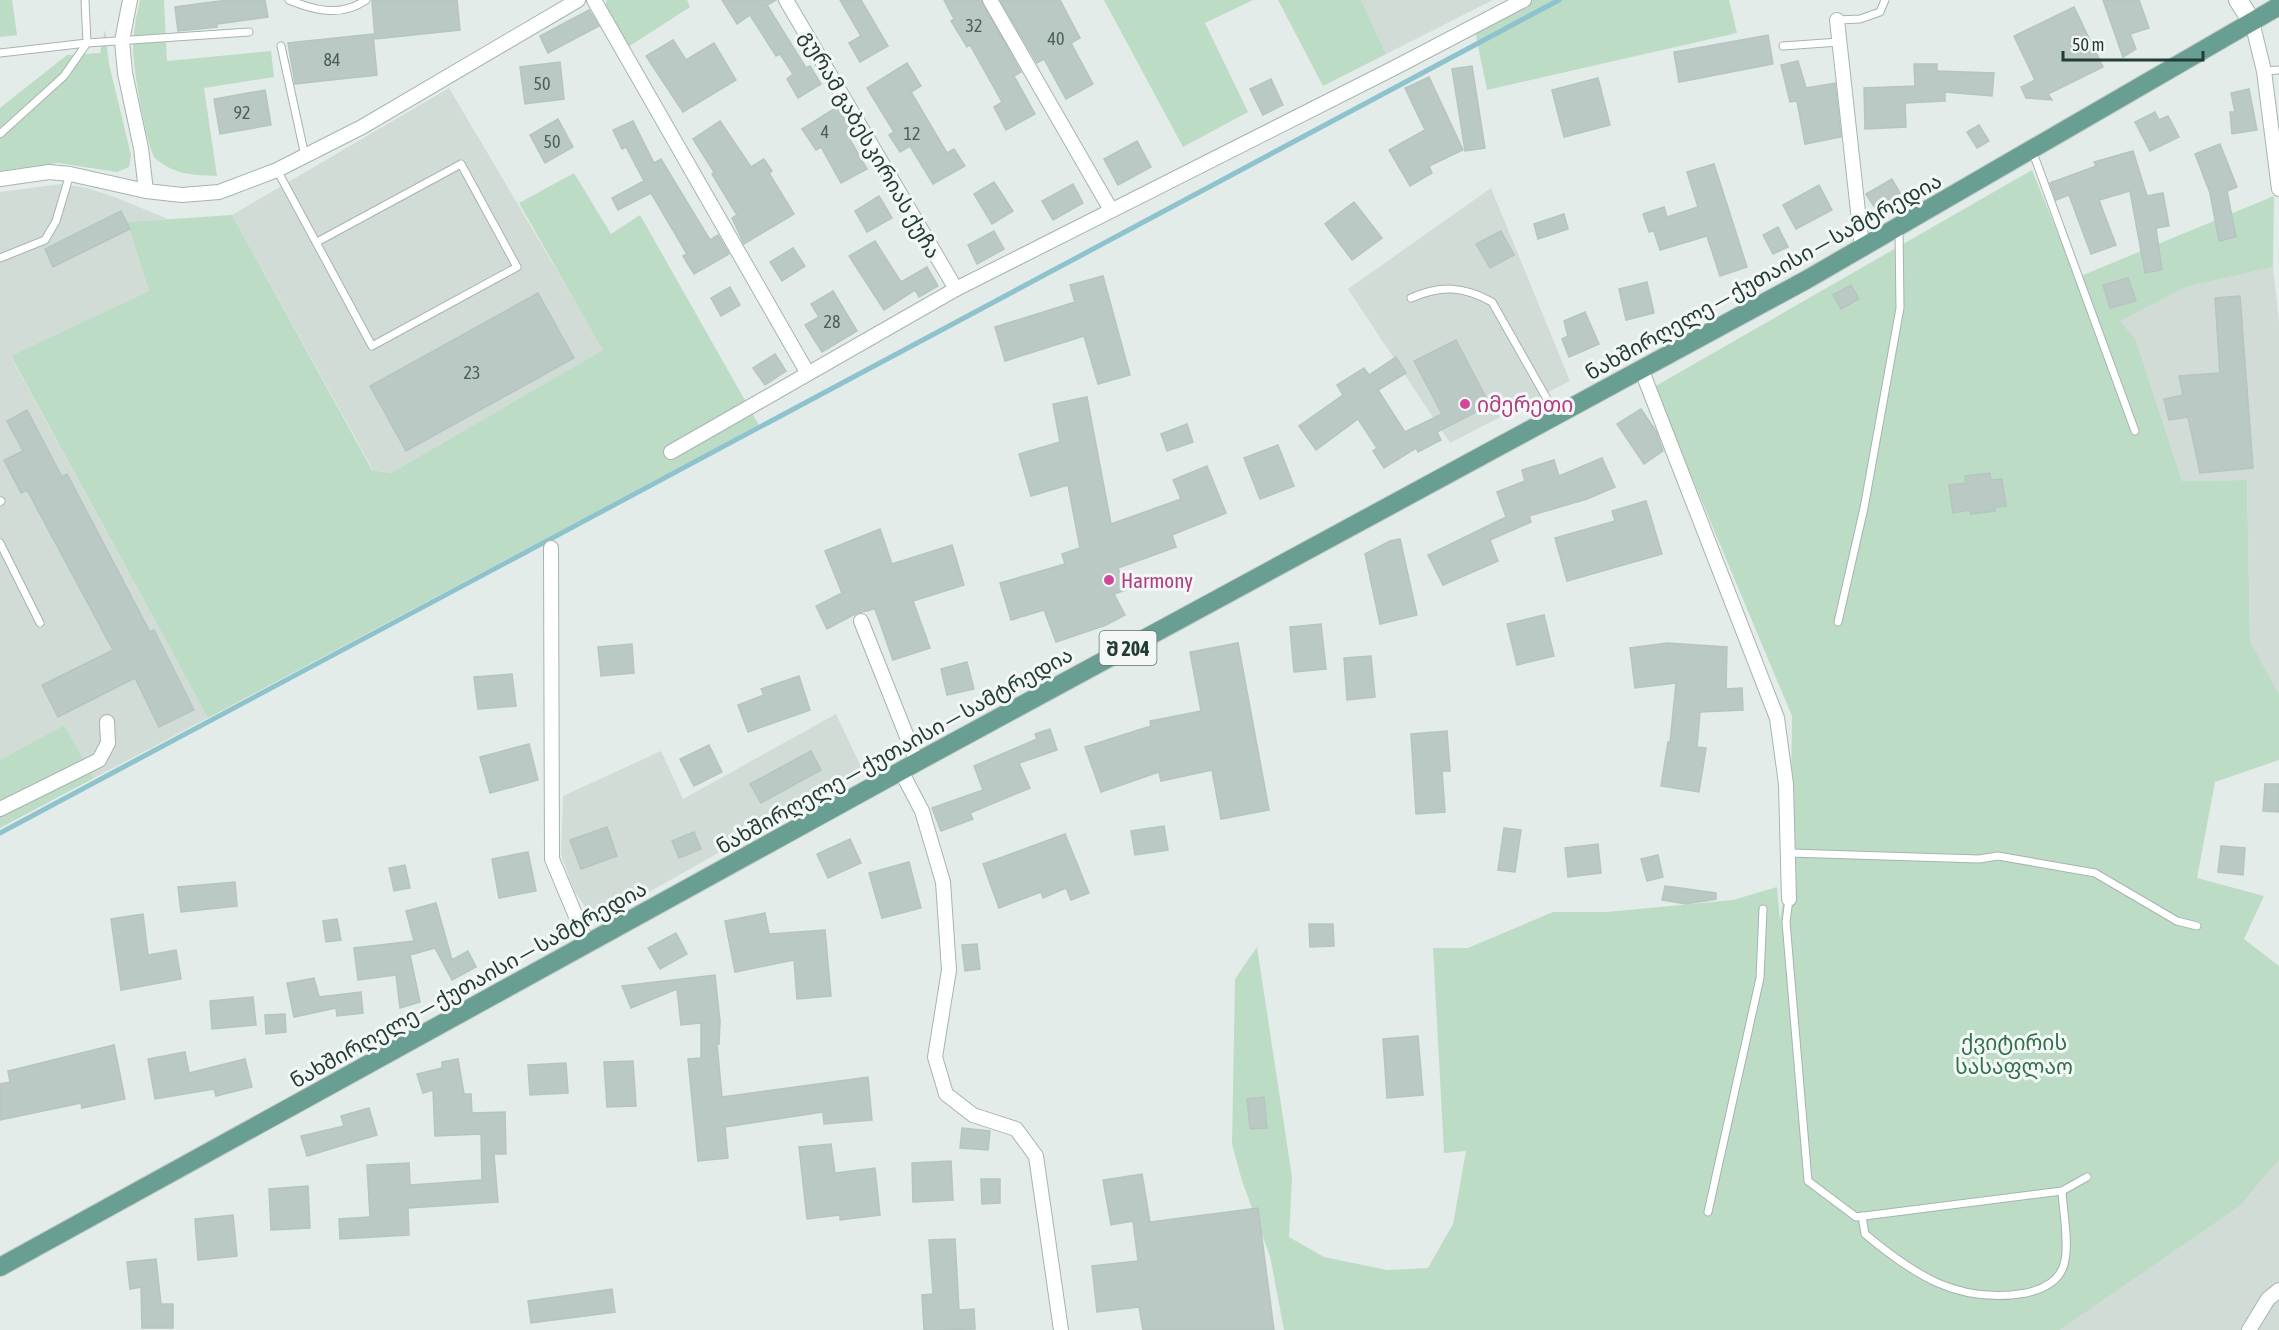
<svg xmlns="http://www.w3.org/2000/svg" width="2279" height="1330" font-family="'Asap Condensed','Noto Sans Georgian',sans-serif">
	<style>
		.built { fill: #d1dcd7 }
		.green { fill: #bddcc6 }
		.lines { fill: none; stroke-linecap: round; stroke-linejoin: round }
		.stream { stroke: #8ec3ce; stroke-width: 5 }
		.building { fill: #bbc9c4; stroke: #b5c5bf; stroke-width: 1.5 }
		.lane-casing { stroke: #a6b4af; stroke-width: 9 }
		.street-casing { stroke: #a6b4af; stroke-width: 16 }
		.secondary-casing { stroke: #a1b7b0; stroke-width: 20 }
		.primary-casing { stroke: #c1c8c7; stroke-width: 20 }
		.lane { stroke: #fff; stroke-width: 7 }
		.street { stroke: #fff; stroke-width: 14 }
		.secondary { stroke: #fff; stroke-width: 18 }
		.primary { stroke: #699f92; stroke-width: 18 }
		.hotel-dot { fill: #d1479c; stroke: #f3f8f6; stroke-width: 2 }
		.labels { text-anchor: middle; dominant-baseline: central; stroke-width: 6; stroke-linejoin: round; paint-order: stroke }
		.number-label { font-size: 18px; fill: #495f5a }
		.shield { fill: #f3f8f6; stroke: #617470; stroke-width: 1.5 }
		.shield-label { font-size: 20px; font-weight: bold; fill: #233c36 }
		.street-label { font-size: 21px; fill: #233c36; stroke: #f3f8f6 }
		.hotel-label { font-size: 21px; fill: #b23c85; stroke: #f3f8f6; text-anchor: start }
		.park-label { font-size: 21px; fill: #30714a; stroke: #f3f8f6 }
	</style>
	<rect width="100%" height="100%" fill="#e3ece8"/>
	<g class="built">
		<path d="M1361 0H1493L1386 54Z"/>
		<path d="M449 88 604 350 391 473 373 470 232 215Z"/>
		<path d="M61 184 87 188 112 196 168 219 127 222 149 291 11 357 208 718 94 778 64 725 0 760V192Z"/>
		<path d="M1491 188 1570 381 1450 443 1348 289Z"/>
		<path d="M2273 267 2279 323V694L2250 641 2247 480 2182 481 2136 340 2119 321 2186 287Z"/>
		<path d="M836 714 863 771 596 922 574 891 561 855 563 796 661 751 683 799Z"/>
		<path d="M2279 1159V1330H2060L2240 1206Z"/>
	</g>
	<g class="green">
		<path d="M0 0H12L17 35 0 37Z"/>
		<path d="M140 0H164L167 61 271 51 274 77 204 88 217 176C194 175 175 175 156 159 147 151 133 66 133 51 133 33 136 17 140 0Z"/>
		<path d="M607 0H687L690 7 628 47 605 7Z"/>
		<path d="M1104 0H1253L1205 23 1248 112 1183 147Z"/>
		<path d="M1278 0H1361L1386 54 1323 86Z"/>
		<path d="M1532 0H1729L1737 33 1487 90 1475 31Z"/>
		<path d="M105 30 109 64 131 155 129 167 117 172 58 163 0 171V108L67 55 100 53Z"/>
		<path d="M2032 170 2076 278 2274 196 2273 267 2186 287 2120 321 2136 340 2182 481 2247 480 2250 641 2279 694V760L2215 782 2197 878 2264 896 2244 939 2279 966V1159L2240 1206 2060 1330H1284L1270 1256 1242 1181 1232 1144 1235 979 1257 947 1292 1177 1289 1237 1324 1257 1387 1270 1428 1268 1453 1224 1466 1151 1444 1153 1433 948H1468L1553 912H1607L1733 900 1777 887 1780 921 1790 853 1792 716 1654 387Z"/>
		<path d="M574 173 611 234 640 215 759 425 208 718 11 356 149 291 127 222 232 215 372 470 391 473 603 350 519 203Z"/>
		<path d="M64 725 94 778 0 828V760Z"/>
	</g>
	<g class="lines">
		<path class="stream" d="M0 833 1559 0"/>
	</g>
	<g class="building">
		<path d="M227 0H265L268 17 217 24V27L178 31 175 7Z"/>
		<path d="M372 0H457L460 30 375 39Z"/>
		<path d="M722 0H776L767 5 806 68 810 66 821 84 798 98 787 79 793 74 780 54 776 56 750 15 737 24Z"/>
		<path d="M840 0H861L888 46 860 62 849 43 861 36Z"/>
		<path d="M944 0H981L1021 72 1014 76 1035 114 1006 130 994 107 1002 102 970 45 967 47 951 21 954 19Z"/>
		<path d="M1000 0H1060L1080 38 1071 43 1093 84 1066 99 1044 59 1037 63Z"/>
		<path d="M2103 0H2139L2149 28 2130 34 2136 49 2123 57Z"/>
		<path d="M2074 7 2103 67 2048 94 2052 100 2026 98 2021 87 2035 80 2014 36Z"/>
		<path d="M589 10 599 26 548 53 540 36Z"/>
		<path d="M373 34 377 75 295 84 288 43Z"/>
		<path d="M1768 35 1773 64 1679 82 1674 52Z"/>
		<path d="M673 40 686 60 714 43 736 80 683 112 646 56Z"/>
		<path d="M1798 61 1806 88 1835 83 1841 137 1805 144 1797 101 1790 102 1781 65Z"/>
		<path d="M560 62 564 99 525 104 520 67Z"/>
		<path d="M907 63 921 86 911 92 947 153 954 149 965 166 933 184 910 146 900 152 889 135 894 132 867 88Z"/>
		<path d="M1914 64H1937V71L1994 73 1992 96 1945 92V101L1905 103 1906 127 1865 129 1864 88 1915 86Z"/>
		<path d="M1472 66 1485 148 1465 151 1452 69Z"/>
		<path d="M1429 77 1463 150 1429 166 1432 173 1410 186 1389 150 1425 130 1405 88Z"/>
		<path d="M1598 78 1610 125 1564 137 1552 90Z"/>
		<path d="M1271 79 1283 105 1263 115 1250 89Z"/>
		<path d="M2249 89 2257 130 2232 134 2230 112H2235L2231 93Z"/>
		<path d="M265 90 271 125 220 134 214 99Z"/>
		<path d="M837 107 850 128 845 131 867 169 841 183 821 147 816 150 802 129Z"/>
		<path d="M2155 112 2159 120 2168 116 2179 137 2150 151 2135 122Z"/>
		<path d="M558 119 573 147 545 163 530 135Z"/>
		<path d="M633 121 654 163 661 159 710 240 718 235 729 254 694 274 683 256 687 254 651 193 618 210 612 198 644 181 626 147 622 149 613 130Z"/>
		<path d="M720 121 751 167 764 159 772 171 769 173 794 214 744 244 732 218 737 215 712 174 714 172 693 139Z"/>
		<path d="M1979 125 1989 141 1977 148 1967 132Z"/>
		<path d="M1137 141 1151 167 1118 185 1104 159Z"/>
		<path d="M2220 144 2237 187 2227 191 2236 237 2219 241 2210 193 2195 154Z"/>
		<path d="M2133 151 2147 196 2163 193 2169 226 2156 228 2162 270 2145 273 2130 191 2099 200 2116 245 2091 254 2069 195 2056 200 2050 183 2096 166 2094 162Z"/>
		<path d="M1714 164 1747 267 1720 276 1707 236 1660 250 1654 231 1649 232 1643 214 1664 207 1667 217 1698 207 1687 172Z"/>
		<path d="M1892 179 1900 193 1875 208 1866 194Z"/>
		<path d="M994 182 1013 211 992 224 974 194Z"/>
		<path d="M1073 184 1083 203 1053 220 1042 201Z"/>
		<path d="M1819 185 1832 210 1796 229 1783 205Z"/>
		<path d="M879 196 892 218 867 232 855 211Z"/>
		<path d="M1354 202 1382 238 1352 260 1325 224Z"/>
		<path d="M121 211 130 229 53 267 45 249Z"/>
		<path d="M1564 214 1568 229 1538 239 1534 224Z"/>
		<path d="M1778 227 1788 247 1773 254 1763 235Z"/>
		<path d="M994 231 1004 249 977 264 968 245Z"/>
		<path d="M1501 231 1514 255 1490 268 1476 244Z"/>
		<path d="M875 241 901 282 927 267 938 286 919 297 915 290 884 310 849 256Z"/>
		<path d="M793 248 805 266 782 281 770 262Z"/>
		<path d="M1103 276 1130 375 1098 384 1084 336 1005 361 995 327 1075 302 1070 285Z"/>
		<path d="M2128 278 2136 301 2110 308 2103 285Z"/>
		<path d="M1647 282 1654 313 1626 320 1619 289Z"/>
		<path d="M1851 285 1859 299 1841 309 1833 295Z"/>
		<path d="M730 287 740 305 721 316 711 298Z"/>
		<path d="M833 291 857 331 822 352 805 325 819 317 811 304Z"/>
		<path d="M538 293 574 358 406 451 370 386Z"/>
		<path d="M2240 296 2253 468 2200 473 2188 417 2169 420 2164 399 2183 395 2179 376 2220 373 2215 298Z"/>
		<path d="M1585 312 1599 344 1569 357 1562 339 1568 336 1564 321Z"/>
		<path d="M1456 340 1490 405 1437 432 1441 440 1418 452 1416 448 1384 468 1373 451 1377 448 1358 419 1316 450 1299 426 1343 395 1337 385 1364 368 1369 375 1396 357 1406 373 1378 390 1405 432 1442 414 1414 361Z"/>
		<path d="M775 354 786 371 765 385 753 368Z"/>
		<path d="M1087 397 1111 524 1181 499 1173 480 1207 466 1226 513 1172 535 1176 547 1118 568 1126 590 1114 594 1125 615 1106 625 1056 642 1044 610 1011 620 1000 583 1065 564 1062 554 1080 548 1068 485 1031 496 1019 454 1060 442 1053 404Z"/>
		<path d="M1641 409 1656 431 1663 451 1644 464 1617 424Z"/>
		<path d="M27 410 62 477 67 474 150 632 154 630 194 710 159 727 135 678 58 717 42 685 113 650 27 490 21 493 4 460 23 451 7 421Z"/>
		<path d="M1187 424 1193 442 1167 451 1161 434Z"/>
		<path d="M1278 445 1294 486 1260 499 1244 458Z"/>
		<path d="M1602 458 1615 487 1587 499 1529 516 1531 522 1490 540 1498 561 1443 585 1428 555 1506 517 1497 492 1525 481 1522 470 1554 460 1559 476Z"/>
		<path d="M1990 473 1991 480 2002 479 2006 506 1995 507V511L1971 514 1970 510 1953 513 1949 485 1966 483 1965 476Z"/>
		<path d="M1646 501 1662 554 1567 581 1555 538 1615 521 1612 511Z"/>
		<path d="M880 529 892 564 952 545 964 585 913 601 930 648 893 660 875 609 857 613 827 629 816 606 842 593 825 551Z"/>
		<path d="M1400 539 1417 615 1380 624 1365 554 1390 541Z"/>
		<path d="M1544 615 1554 656 1517 665 1507 624Z"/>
		<path d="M1321 624 1326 669 1294 672 1290 627Z"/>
		<path d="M1238 643 1269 810 1221 819 1212 770 1161 781 1159 772 1101 792 1085 747 1151 726 1150 721 1201 711 1190 652Z"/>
		<path d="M1667 643 1727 647 1726 689 1742 688 1743 710 1700 712 1697 747 1706 748 1699 792 1661 786 1668 742 1670 743 1676 683 1635 688 1630 648Z"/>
		<path d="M632 644 634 673 601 676 598 647Z"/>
		<path d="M1371 656 1375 697 1347 700 1344 658Z"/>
		<path d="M967 662 974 689 947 695 941 669Z"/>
		<path d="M512 674 516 706 478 709 474 677Z"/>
		<path d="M799 676 810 710 748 732 738 705 764 695 761 689Z"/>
		<path d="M1050 729 1057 750 1019 763 1030 788 970 813 973 819 941 831 932 808 983 790 974 766 1037 739 1035 734Z"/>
		<path d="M1447 731 1450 771H1442L1445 812 1416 814 1411 734Z"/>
		<path d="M529 744 538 780 490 793 480 757Z"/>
		<path d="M709 745 722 772 694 786 680 759Z"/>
		<path d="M811 751 821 770 761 803 750 784Z"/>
		<path d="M2265 784H2279V812L2263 811Z"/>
		<path d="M1164 826 1168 850 1135 855 1131 831Z"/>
		<path d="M607 827 617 856 581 869 570 840Z"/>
		<path d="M1504 828 1521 830 1515 872 1498 870Z"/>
		<path d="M694 832 701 849 679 858 672 841Z"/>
		<path d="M1065 834 1089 893 1071 900 1066 888 1043 898 1041 892 999 908 983 864Z"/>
		<path d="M850 839 861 863 828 878 817 854Z"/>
		<path d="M1598 844 1601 873 1568 877 1565 848Z"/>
		<path d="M2221 846 2245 848 2243 875 2218 872Z"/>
		<path d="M528 852 536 891 499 898 492 859Z"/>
		<path d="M1658 855 1663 877 1647 881 1641 859Z"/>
		<path d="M909 862 921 908 882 918 869 873Z"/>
		<path d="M405 865 410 888 394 891 389 868Z"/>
		<path d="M235 882 237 906 181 912 178 887Z"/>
		<path d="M1665 886 1716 893V899L1686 904 1662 900Z"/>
		<path d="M436 903 452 960 468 951 476 967 452 980 435 948 410 955 420 1002 400 1008 396 975 358 980 354 948 414 941 406 911Z"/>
		<path d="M765 913 769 934 825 930 831 996 797 999 794 960 735 972 725 921Z"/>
		<path d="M143 914 148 955 176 950 181 979 121 990 111 919Z"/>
		<path d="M337 919 341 940 326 942 323 921Z"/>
		<path d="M1309 924H1333L1334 946 1310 947Z"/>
		<path d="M676 933 687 954 660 969 648 948Z"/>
		<path d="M977 944 980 969 965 971 962 945Z"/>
		<path d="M715 975 720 1021 719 1044H717L722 1097 868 1077 872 1120 824 1124 823 1112 725 1127 728 1158 698 1161 688 1059 701 1058V1023L681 1025 677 989 631 1008 622 986Z"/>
		<path d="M314 978 319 997 361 992 363 1013 337 1016 336 1008 294 1017 287 983Z"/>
		<path d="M253 997 256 1025 212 1029 210 1001Z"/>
		<path d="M285 1014 286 1032 266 1034 265 1015Z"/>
		<path d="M1418 1036 1423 1095 1387 1098 1383 1039Z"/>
		<path d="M114 1045 125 1099 82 1108 81 1103 0 1120V1084L10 1082 8 1071Z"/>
		<path d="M185 1052 189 1073 245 1059 252 1087 216 1096 214 1089 155 1099 148 1059Z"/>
		<path d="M458 1059 464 1094H471L472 1113 505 1112 506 1154H494L498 1202 408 1208 409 1235 340 1239 339 1219 370 1217 367 1165 409 1163 410 1185 482 1180 481 1134 435 1136 433 1090 423 1093 417 1074 442 1068V1062Z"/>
		<path d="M633 1061 636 1106 607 1107 604 1062Z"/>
		<path d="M566 1063 568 1093 530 1095 528 1065Z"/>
		<path d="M1264 1097 1267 1128 1250 1129 1247 1099Z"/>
		<path d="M369 1108 377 1135 307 1156 301 1136 344 1126 341 1116Z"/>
		<path d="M962 1128 990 1131 988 1150 960 1148Z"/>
		<path d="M831 1144 835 1173 875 1168 880 1215 840 1220V1215L807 1219 799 1147Z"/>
		<path d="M951 1161 953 1200 913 1202 912 1163Z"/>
		<path d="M1142 1174 1150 1222 1258 1208 1274 1330H1143L1139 1307 1097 1312 1092 1266 1138 1261 1133 1221 1111 1225 1103 1180Z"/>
		<path d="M981 1179H1000V1203L982 1204Z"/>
		<path d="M308 1186 310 1228 271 1230 269 1189Z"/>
		<path d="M233 1215 237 1256 198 1260 195 1219Z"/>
		<path d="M955 1239 959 1310 974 1309 975 1329 924 1330 922 1295 933 1294 929 1240Z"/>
		<path d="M156 1259 161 1304H173V1328H142L141 1287 130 1289 127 1262Z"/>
		<path d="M612 1289 615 1312 531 1323 528 1301Z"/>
	</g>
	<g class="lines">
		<g class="lane-casing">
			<g id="lane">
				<path d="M289 0C316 11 341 17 366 0"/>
				<path d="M1837 20 1860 19 1880 12 1885 0"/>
				<path d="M281 46 305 156"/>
				<path d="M1783 46 1839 42"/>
				<path d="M0 53 87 43 249 32"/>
				<path d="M2264 71 2279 70"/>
				<path d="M0 134 64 76 87 43 85 0"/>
				<path d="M2032 150 2135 431"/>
				<path d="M277 170 372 346 517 267 461 164 317 242"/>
				<path d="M0 258 45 240 56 221 70 174"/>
				<path d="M1411 298C1441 285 1463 286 1492 302L1555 413"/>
				<path d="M0 502 1 501"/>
				<path d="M0 543 40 623"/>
				<path d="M1838 622 1864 508 1900 308 1899 229"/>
				<path d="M1790 853 1979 859 1998 856 2095 873 2177 921 2197 926"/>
				<path d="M1789 899 1786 922 1808 1181 1856 1217 2062 1191 2087 1177"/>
				<path d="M1708 1212 1760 978 1763 909"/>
				<path d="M1862 1216 1865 1234C1914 1275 1959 1305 2026 1293 2044 1289 2062 1280 2065 1260 2069 1241 2063 1211 2062 1191"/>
			</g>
		</g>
		<g class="street-casing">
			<g id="street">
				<path d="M130 0 122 41 125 73 141 148 146 191"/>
				<path d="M594 0 807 372"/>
				<path d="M786 0 956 289"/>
				<path d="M990 0 1111 210"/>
				<path d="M1837 20 1862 248"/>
				<path d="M2252 22 2264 71 2279 189"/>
				<path d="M0 179 49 172 70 174 146 191 182 195 219 192 277 170 362 127 578 0"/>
				<path d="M1642 371 1777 718 1786 784 1789 899"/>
				<path d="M671 452 956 289 1396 67 1524 0"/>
				<path d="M551 548 552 859 587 943"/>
				<path d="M861 621 917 762"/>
				<path d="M901 771 922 811 943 882 949 970 935 1057 946 1094 973 1115 1016 1129 1036 1156 1061 1330"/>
				<path d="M0 809 99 760 108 743 107 722"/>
				<path d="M2249 1330 2268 1299 2279 1290"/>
			</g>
		</g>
		<g class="secondary-casing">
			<path id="secondary" d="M2238 0 2252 22"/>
		</g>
		<g class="primary-casing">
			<path id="primary" d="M0 1267 917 762 1806 280 2279 6"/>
		</g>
		<use href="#lane" class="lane"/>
		<use href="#street" class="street"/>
		<use href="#secondary" class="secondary"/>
		<use href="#primary" class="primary"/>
	</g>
	<g class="hotel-dot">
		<circle cx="1465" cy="404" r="6"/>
		<circle cx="1109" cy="580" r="6"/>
	</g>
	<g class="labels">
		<g class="number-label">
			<text x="974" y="25">32</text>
			<text x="1056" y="38">40</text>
			<text x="332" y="59">84</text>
			<text x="542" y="83">50</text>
			<text x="242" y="112">92</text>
			<text x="825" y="131">4</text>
			<text x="912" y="133">12</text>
			<text x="552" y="141">50</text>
			<text x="832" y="321">28</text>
			<text x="472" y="372">23</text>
		</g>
		<rect class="shield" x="1099.5" y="631" width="57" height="34" rx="4.5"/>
		<g class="shield-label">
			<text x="1128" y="648">შ 204</text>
		</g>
		<g class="street-label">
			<text transform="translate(871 144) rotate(60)">გურამ გაბესკირიას ქუჩა</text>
			<text transform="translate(1763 276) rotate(-29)">ნახშირღელე — ქუთაისი — სამტრედია</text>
			<text transform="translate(894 750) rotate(-29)">ნახშირღელე — ქუთაისი — სამტრედია</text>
			<text transform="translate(468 984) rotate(-29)">ნახშირღელე — ქუთაისი — სამტრედია</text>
		</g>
		<g class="hotel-label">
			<text x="1477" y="404">იმერეთი</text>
			<text x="1121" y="580">Harmony</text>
		</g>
		<g class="park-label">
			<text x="2014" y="1042">ქვიტირის<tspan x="2014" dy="24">სასაფლაო</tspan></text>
		</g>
	</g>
	<path d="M2063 51v9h140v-9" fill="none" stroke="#233c36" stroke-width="3"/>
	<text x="2072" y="51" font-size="18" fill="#233c36" stroke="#f3f8f6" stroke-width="4.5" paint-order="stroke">50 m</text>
</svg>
